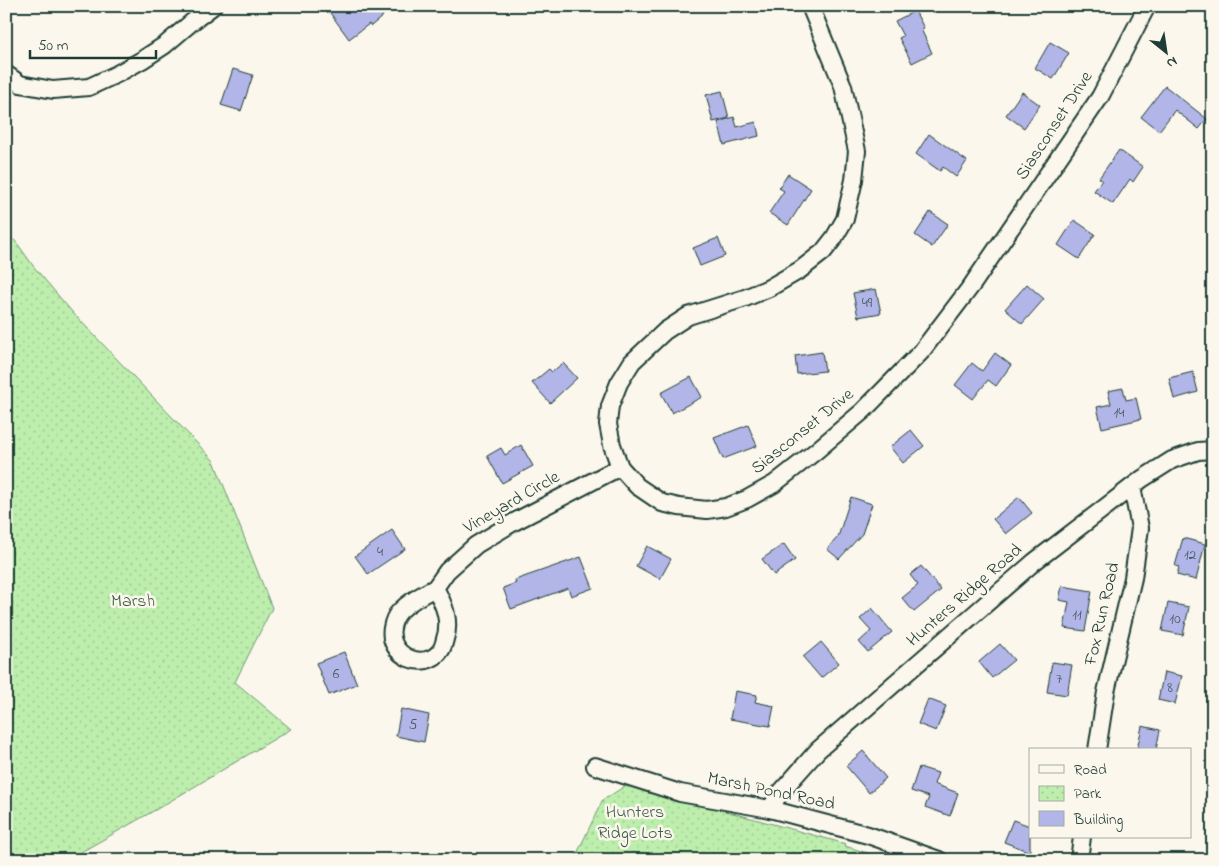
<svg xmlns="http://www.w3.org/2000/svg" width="1219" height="866" font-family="'Indie Flower',sans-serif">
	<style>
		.park { fill: url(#park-dots); stroke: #6e9670 }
		.building { fill: #b2b5e7; stroke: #1f3d34 }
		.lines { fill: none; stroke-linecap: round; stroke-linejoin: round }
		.street-casing { stroke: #1f3d34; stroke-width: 20 }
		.street { stroke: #fbf7ec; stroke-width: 16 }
		.labels { text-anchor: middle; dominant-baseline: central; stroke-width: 5; stroke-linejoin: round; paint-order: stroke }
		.number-label { font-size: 15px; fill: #445b61 }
		.street-label { font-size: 18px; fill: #1f3d34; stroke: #fbf7ec }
		.park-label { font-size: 18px; fill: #3f604c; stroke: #fbf7ec }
	</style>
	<defs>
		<pattern id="park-dots" width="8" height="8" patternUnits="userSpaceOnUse" patternTransform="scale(1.25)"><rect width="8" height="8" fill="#bdeead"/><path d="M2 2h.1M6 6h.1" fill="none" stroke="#a2cd95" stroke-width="1.8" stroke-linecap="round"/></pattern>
	</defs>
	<rect width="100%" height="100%" fill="#fbf7ec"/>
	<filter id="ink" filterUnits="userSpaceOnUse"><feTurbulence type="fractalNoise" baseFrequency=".02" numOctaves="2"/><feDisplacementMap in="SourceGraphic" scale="10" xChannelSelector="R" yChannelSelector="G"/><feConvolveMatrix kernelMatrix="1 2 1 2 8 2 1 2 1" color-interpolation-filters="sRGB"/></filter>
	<g filter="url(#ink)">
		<g class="park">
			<path d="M6 232 17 243 34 267 73 313 214 461 272 608 235 682 291 729 157 809 67 860H6Z"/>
			<path d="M625 786H634L846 844 845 846 890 860H574L603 799 608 797Z"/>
		</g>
		<g class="building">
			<path d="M325 6H376L383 16 371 26 369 24 349 39Z"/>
			<path d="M915 11 924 28 921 29 932 53 912 63 899 38 903 36 895 21Z"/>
			<path d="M1050 42 1069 53 1053 79 1035 68Z"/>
			<path d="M233 69 253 75 241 111 221 105Z"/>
			<path d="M1165 86 1207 119 1199 129 1175 110 1159 131 1141 117Z"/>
			<path d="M722 91 729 118 713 122 706 95Z"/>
			<path d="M1022 92 1040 105 1024 128 1006 115Z"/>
			<path d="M734 117 737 127 756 122 759 136 724 145 718 122Z"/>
			<path d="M929 134 967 161 956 177 943 167 940 171 916 154Z"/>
			<path d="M1119 150 1143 167 1133 182 1130 179 1113 204 1094 191 1102 180 1099 178Z"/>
			<path d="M788 174 811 189 788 225 769 213 784 191 779 188Z"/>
			<path d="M930 212 948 224 932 247 915 235Z"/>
			<path d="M1074 220 1095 234 1079 259 1058 245Z"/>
			<path d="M718 238 725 256 700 266 693 248Z"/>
			<path d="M1027 284 1044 299 1022 324 1005 309Z"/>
			<path d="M876 289 881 313 858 317 853 293Z"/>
			<path d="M822 352 825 371 797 374 795 356Z"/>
			<path d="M995 353 1011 365 996 386 988 380 973 399 955 385 972 363 982 371Z"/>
			<path d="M563 363 577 378 550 403 532 383 549 369 552 372Z"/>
			<path d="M1193 372 1198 392 1174 399 1169 378Z"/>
			<path d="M691 377 702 397 672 413 661 393Z"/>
			<path d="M1123 388 1126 400 1136 398 1141 419 1102 428 1097 407 1111 404 1108 391Z"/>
			<path d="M748 425 757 446 723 459 714 438Z"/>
			<path d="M911 430 924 446 903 463 890 447Z"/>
			<path d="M521 445 533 466 502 483 487 456 501 448 505 455Z"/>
			<path d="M851 497 872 504 862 534 839 559 827 549 838 537Z"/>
			<path d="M1019 497 1032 513 1006 534 993 519Z"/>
			<path d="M392 530 405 549 368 574 355 556Z"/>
			<path d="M1183 538 1205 544 1196 580 1177 575 1179 567 1175 566Z"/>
			<path d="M784 544 795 560 774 575 762 559Z"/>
			<path d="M647 546 671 559 660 579 636 566Z"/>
			<path d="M581 557 593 588 571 596 568 588 511 609 503 588 516 583 515 580Z"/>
			<path d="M921 566 941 590 914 612 902 598 918 585 910 575Z"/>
			<path d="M1062 586 1092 591 1085 631 1064 628 1069 602 1059 600Z"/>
			<path d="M1168 603 1189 607 1183 635 1162 631Z"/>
			<path d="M872 608 892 632 868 652 859 642 871 631 860 619Z"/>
			<path d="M821 642 839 663 821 678 803 657Z"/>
			<path d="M1000 644 1014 660 992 678 979 662Z"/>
			<path d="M344 652 357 684 329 695 316 663Z"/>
			<path d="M1052 662 1072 665 1067 695 1047 692Z"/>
			<path d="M1164 672 1182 676 1175 704 1158 700Z"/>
			<path d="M735 691 757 695 755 702 774 706 770 726 730 719Z"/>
			<path d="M928 699 946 706 936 731 918 724Z"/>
			<path d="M401 709 429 715 424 742 396 736Z"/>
			<path d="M1142 726 1160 730 1156 750H1137Z"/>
			<path d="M863 751 886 778 869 793 846 766Z"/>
			<path d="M919 767 938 773 934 784 958 793 950 816 925 807 929 797 911 791Z"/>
			<path d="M1013 820 1030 826V852L1004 842Z"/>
		</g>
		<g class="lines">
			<g class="street-casing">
				<g id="street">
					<path d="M810 6 843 86 857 151 854 180 845 219 834 238 823 252 800 270 769 288 745 298 688 316 665 331 632 362 619 383 610 406 608 424 612 445 620 467 637 486 662 503 679 507 707 510 726 507 747 499 774 484 816 451 863 411 921 352 972 285 1100 97 1147 6"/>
					<path d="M6 74 20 84 53 90 89 87 117 74 142 60 165 45 192 22 213 6"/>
					<path d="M435 588C423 594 410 601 400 611 395 616 393 622 392 628 387 656 425 673 441 650 443 647 444 643 445 639 451 621 444 604 435 588L447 571 476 545 514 522 620 467"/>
					<path d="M1097 750 1106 692 1133 578 1140 528 1132 487"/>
					<path d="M595 766 680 793 770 809 868 835 939 860"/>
					<path d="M770 809 780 793 818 750 1034 562 1142 479 1172 460 1198 451 1213 450"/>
					<path d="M1079 860 1082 837"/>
				</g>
			</g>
			<use href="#street" class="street"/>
		</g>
	</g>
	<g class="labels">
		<g class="number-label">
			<text x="867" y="303">49</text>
			<text x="1119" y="413">14</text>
			<text x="380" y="552">4</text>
			<text x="1190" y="555">12</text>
			<text x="1077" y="615">11</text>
			<text x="1175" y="619">10</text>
			<text x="336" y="674">6</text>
			<text x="1059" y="679">7</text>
			<text x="1170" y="688">8</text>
			<text x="413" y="725">5</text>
		</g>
		<g class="street-label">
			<text transform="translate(1055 126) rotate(-57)">Siasconset Drive</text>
			<text transform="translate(803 432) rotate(-39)">Siasconset Drive</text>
			<text transform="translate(512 503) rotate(-30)">Vineyard Circle</text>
			<text transform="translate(965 596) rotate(-41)">Hunters Ridge Road</text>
			<text transform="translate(1103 614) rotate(-77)">Fox Run Road</text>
			<text transform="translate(771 792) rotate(12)">Marsh Pond Road</text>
		</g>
		<g class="park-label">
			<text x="133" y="602">Marsh</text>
			<text x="635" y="813">Hunters<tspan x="635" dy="21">Ridge Lots</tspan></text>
		</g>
	</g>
	<rect width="1219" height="866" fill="none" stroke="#fbf7ec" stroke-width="25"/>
	<rect x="12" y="12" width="1194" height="841" fill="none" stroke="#1f3d34" stroke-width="2" filter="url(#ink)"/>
	<rect x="1029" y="748" width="162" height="90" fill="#fbf7ec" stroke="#a3ada2"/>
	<rect x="1039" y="765" width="25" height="8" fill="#fbf7ec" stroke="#a3ada2"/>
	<text x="1074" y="774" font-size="15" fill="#1f3d34">Road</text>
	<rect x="1039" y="786" width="25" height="15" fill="url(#park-dots)" stroke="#a3ada2"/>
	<text x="1074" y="798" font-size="15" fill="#1f3d34">Park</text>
	<rect x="1039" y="811" width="25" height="15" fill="#b2b5e7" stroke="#a3ada2"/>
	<text x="1074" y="824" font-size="15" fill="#1f3d34">Building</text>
	<g transform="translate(1166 52) rotate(150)" stroke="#fbf7ec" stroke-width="4" paint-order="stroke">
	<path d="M0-4L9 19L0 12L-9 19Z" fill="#1f3d34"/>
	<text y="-8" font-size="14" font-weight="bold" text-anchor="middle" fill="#1f3d34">N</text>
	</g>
	<path d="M30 50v8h126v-8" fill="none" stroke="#1f3d34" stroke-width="2.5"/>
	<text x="38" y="50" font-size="15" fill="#1f3d34" stroke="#fbf7ec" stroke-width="4" paint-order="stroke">50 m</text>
</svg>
